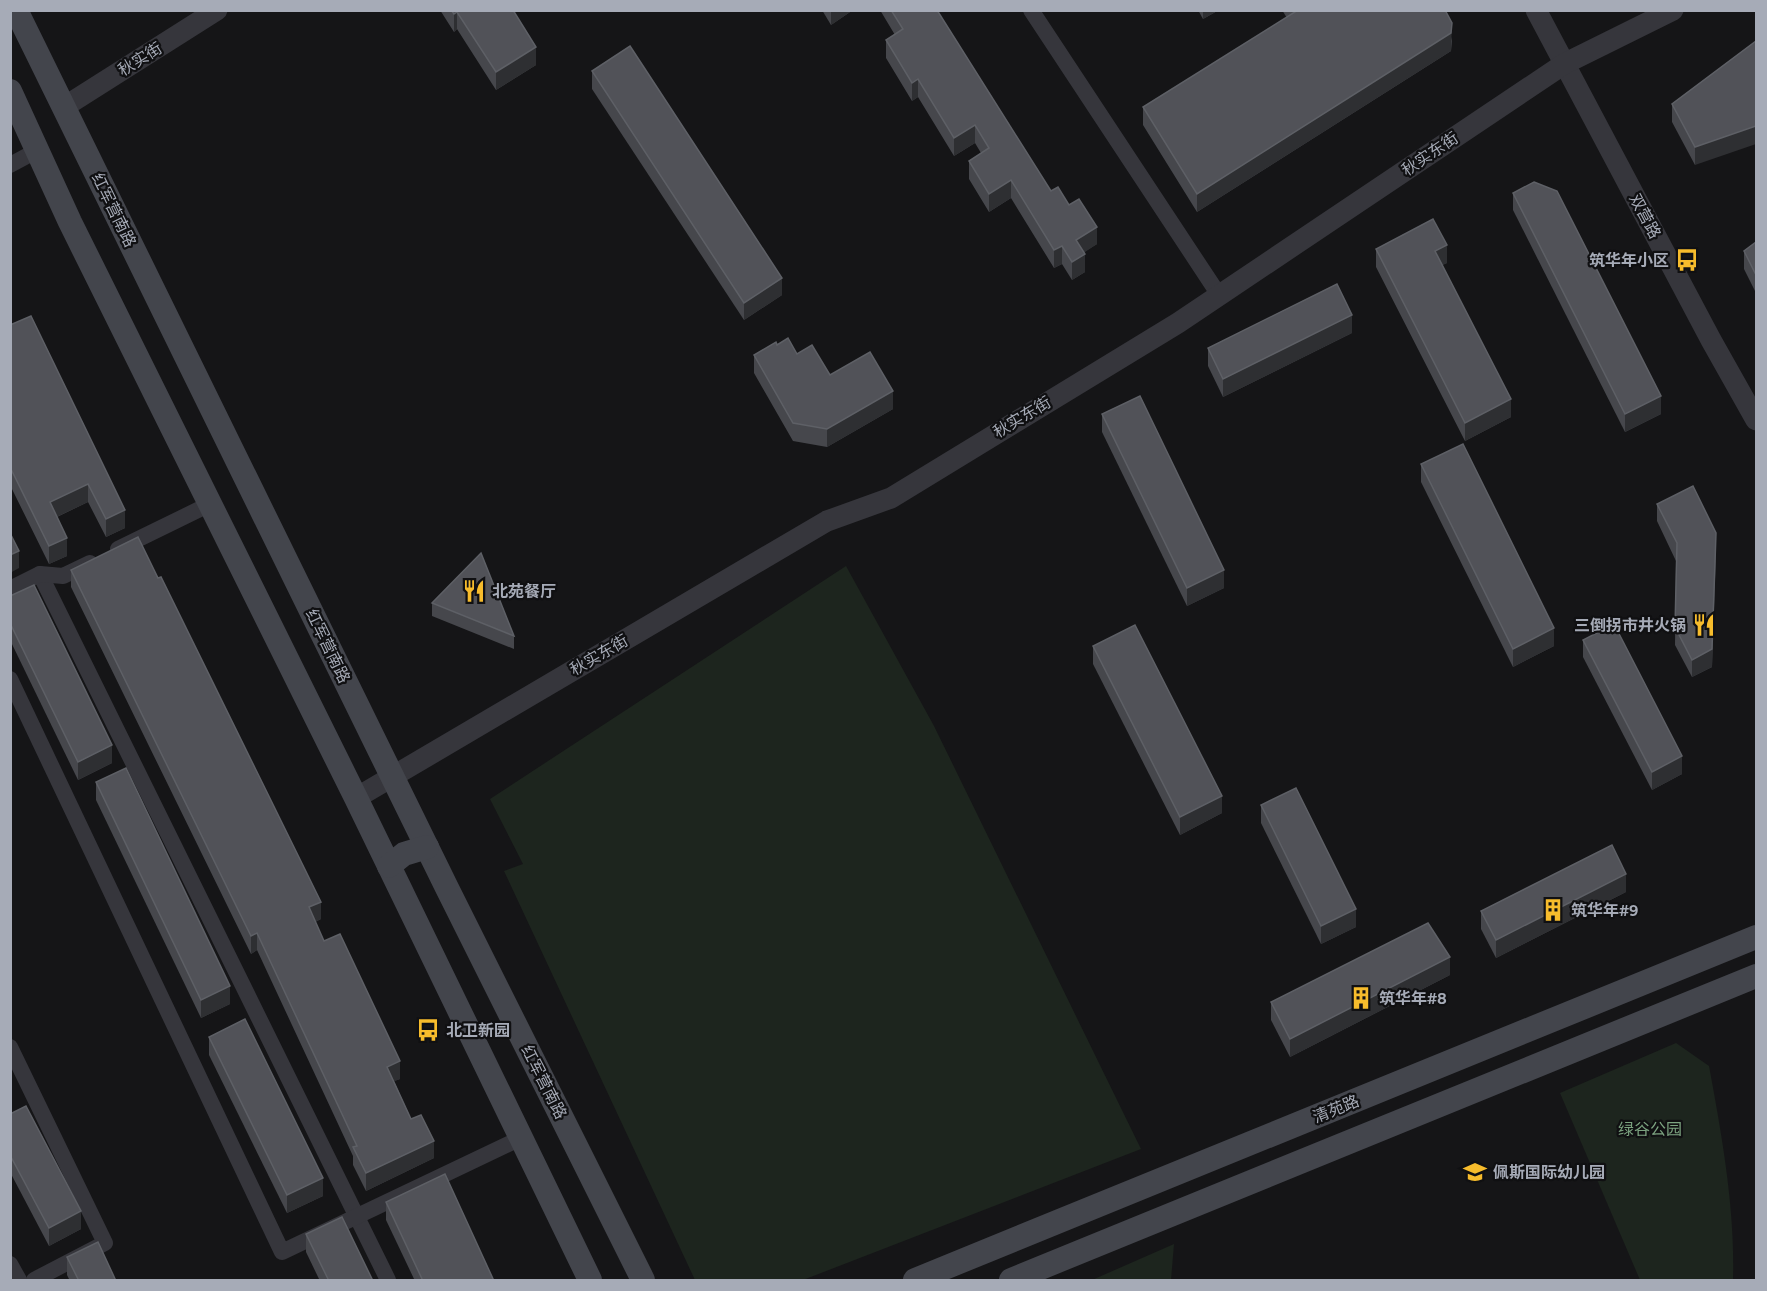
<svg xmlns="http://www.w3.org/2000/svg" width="1767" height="1291" font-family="Figtree,'Noto Sans SC',sans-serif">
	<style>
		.green { fill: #1d251e }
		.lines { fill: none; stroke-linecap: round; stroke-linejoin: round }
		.minor { stroke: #36363c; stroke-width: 16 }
		.tertiary { stroke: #36363c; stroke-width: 21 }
		.secondary { stroke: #43454c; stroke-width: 24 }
		.wall { fill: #46474c }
		.shaded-wall { fill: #2e2f32 }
		.building { fill: #515258; stroke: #5e6066; stroke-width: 1.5 }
		.labels { text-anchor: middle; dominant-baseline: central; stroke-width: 4.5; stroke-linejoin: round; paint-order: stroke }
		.street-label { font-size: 16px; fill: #a6abb7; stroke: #101012 }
		.poi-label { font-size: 16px; font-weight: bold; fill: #a6abb7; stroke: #101012; text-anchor: start }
		.park-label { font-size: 16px; fill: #7ca380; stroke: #101012 }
	</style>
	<rect width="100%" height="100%" fill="#151517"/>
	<g class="green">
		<path d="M846 566 934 726 1141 1149 803 1280H695L504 871 523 864 490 799Z"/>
		<path d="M1676 1043 1709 1066C1722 1136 1735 1209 1733 1280H1640L1560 1093Z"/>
		<path d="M1174 1244 1171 1280H1092Z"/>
	</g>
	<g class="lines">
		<g class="minor">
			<path d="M1031 10 1219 295"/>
			<path d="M10 165 38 150"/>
			<path d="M118 549 210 504"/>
			<path d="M40 574 388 1280"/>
			<path d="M10 589 40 574 63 576 90 563"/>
			<path d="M10 679 282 1252 521 1138"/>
			<path d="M10 1047 105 1243 34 1280"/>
			<path d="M10 1264 19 1280"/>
		</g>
		<g class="tertiary">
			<path d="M1536 10 1711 340 1756 420"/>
			<path d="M64 107 217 10"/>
			<path d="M356 798 827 521 891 498 1178 323 1564 64 1673 10"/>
		</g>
		<g class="secondary">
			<path d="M16 10 447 888 643 1280"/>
			<path d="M10 91 70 222 356 798 590 1280"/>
			<path d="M389 866 404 854 427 847"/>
			<path d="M915 1280 1756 937"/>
			<path d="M1011 1280 1756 976"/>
		</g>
	</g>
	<g class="wall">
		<path d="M440 10H513L536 65 496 90 457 29 454 32Z"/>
		<path d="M822 10H853L831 25Z"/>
		<path d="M880 10H937L1051 191 1069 205 1097 244 1084 252 1085 272 1072 280 1062 264 1054 268 1011 198 989 212 969 179V161L981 153 975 143 954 156 918 97 912 101 886 58V40L895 35Z"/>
		<path d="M1198 10H1219L1203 19Z"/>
		<path d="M1282 10H1445L1452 41 1451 51 1197 212 1143 125V107L1287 18Z"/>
		<path d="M1756 41 1695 165 1672 122V104Z"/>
		<path d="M592 71 782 295 744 320 592 89Z"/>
		<path d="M1513 193 1661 414 1625 432 1513 210Z"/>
		<path d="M1756 242V293L1744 269V251Z"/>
		<path d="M1376 249 1447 263 1442 265 1511 417 1465 441 1376 267Z"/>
		<path d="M10 325 125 528 106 537 88 502 57 517 67 556 49 564 10 485Z"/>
		<path d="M1352 333 1223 397 1208 366V348Z"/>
		<path d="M777 345 797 354 830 375 893 409 827 447 793 441 754 373V355Z"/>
		<path d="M1102 414 1224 588 1187 606 1102 432Z"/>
		<path d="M1421 464 1554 646 1513 667 1421 482Z"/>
		<path d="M1657 504 1716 551 1712 667 1692 677 1675 645 1676 561 1657 521Z"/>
		<path d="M71 570 321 919 315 922 324 941 400 1079 394 1081 411 1119 434 1158 366 1191 353 1165V1156L257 950 251 954 71 587Z"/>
		<path d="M10 596 112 763 78 780 10 640Z"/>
		<path d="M432 603 514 636V649L432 616Z"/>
		<path d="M1583 640 1682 774 1652 790 1583 657Z"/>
		<path d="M1093 646 1222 813 1180 835 1093 664Z"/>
		<path d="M96 782 230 1004 201 1018 96 800Z"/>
		<path d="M1261 805 1356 927 1321 944 1261 823Z"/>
		<path d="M1626 892 1496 958 1481 929V911Z"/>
		<path d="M1450 975 1290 1057 1271 1020V1002Z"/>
		<path d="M209 1037 323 1196 287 1213 209 1055Z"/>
		<path d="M10 1114 81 1229 49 1246 10 1172Z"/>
		<path d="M386 1202 494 1281H415L386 1220Z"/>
		<path d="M306 1234 373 1281H320L306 1252Z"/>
		<path d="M67 1257 116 1281H70L67 1275Z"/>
	</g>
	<g class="shaded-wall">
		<path d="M831 10H853L831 25Z"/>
		<path d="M1203 10H1219L1203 19Z"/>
		<path d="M457 12V29L454 32V14Z"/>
		<path d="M1452 23 1451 51 1197 212V194Z"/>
		<path d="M536 47V65L496 90V72Z"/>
		<path d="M918 79V97L912 101V83Z"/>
		<path d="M975 125V143L954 156V138Z"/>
		<path d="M1756 126V144L1695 165V147Z"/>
		<path d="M1011 180V198L989 212V194Z"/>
		<path d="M1097 227V244L1076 258V240Z"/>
		<path d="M1447 245V263L1435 269V251Z"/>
		<path d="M1062 246V264L1054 268V250Z"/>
		<path d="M1085 254V272L1072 280V262Z"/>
		<path d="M782 278V295L744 320V303Z"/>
		<path d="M1352 315V333L1223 397V379Z"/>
		<path d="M893 391V409L827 447V429Z"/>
		<path d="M1661 396V414L1625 432V414Z"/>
		<path d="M1511 399V417L1465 441V423Z"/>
		<path d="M88 484V502L50 520V502Z"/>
		<path d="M125 510V528L106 537V519Z"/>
		<path d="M1716 533 1712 667 1692 677V660Z"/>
		<path d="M67 538V556L49 564V546Z"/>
		<path d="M19 551V568L10 573V555Z"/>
		<path d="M1224 570V588L1187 606V588Z"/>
		<path d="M1554 628V646L1513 667V649Z"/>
		<path d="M112 745V763L78 780V762Z"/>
		<path d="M1682 756V774L1652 790V772Z"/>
		<path d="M1222 796V813L1180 835V817Z"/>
		<path d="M1626 874V892L1496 958V940Z"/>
		<path d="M321 902V919L309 925V907Z"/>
		<path d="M1356 909V927L1321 944V926Z"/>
		<path d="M257 933V950L251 954V936Z"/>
		<path d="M1450 957V975L1290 1057V1039Z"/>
		<path d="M230 986V1004L201 1018V1000Z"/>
		<path d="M400 1061V1079L387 1084V1067Z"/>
		<path d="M434 1141V1158L366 1191V1173Z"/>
		<path d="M323 1178V1196L287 1213V1195Z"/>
		<path d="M81 1211V1229L49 1246V1228Z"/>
	</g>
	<g class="building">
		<path d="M451 10H513L536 47 496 72 457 12 454 14Z"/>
		<path d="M891 10H937L1051 191 1058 187 1069 205 1079 199 1097 227 1076 240 1085 254 1072 262 1062 246 1054 250 1011 180 989 194 969 161 989 148 975 125 954 138 918 79 912 83 886 40 903 29Z"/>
		<path d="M1294 10H1445L1452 23 1451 33 1197 194 1143 107 1295 12Z"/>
		<path d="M1756 41V126L1695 147 1672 104Z"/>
		<path d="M630 46 782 278 744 303 592 71Z"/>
		<path d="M1534 182 1557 191 1661 396 1625 414 1513 193Z"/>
		<path d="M1433 219 1447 245 1435 251 1511 399 1465 423 1376 249Z"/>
		<path d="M1756 242V275L1744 251Z"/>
		<path d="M1337 284 1352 315 1223 379 1208 348Z"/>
		<path d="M31 316 125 510 106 519 88 484 50 502 67 538 49 546 10 467V325Z"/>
		<path d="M788 338 797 354 812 345 830 375 870 352 893 391 827 429 793 423 754 355 776 342 777 345Z"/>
		<path d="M1140 396 1224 570 1187 588 1102 414Z"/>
		<path d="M1463 444 1554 628 1513 649 1421 464Z"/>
		<path d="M1693 486 1716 533 1712 649 1692 660 1675 627 1677 543 1657 504Z"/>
		<path d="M10 533 19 551 10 555Z"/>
		<path d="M138 537 158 578 161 577 321 902 309 907 324 941 340 934 400 1061 387 1067 411 1119 421 1115 434 1141 366 1173 353 1147 357 1146 257 933 251 936 71 570Z"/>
		<path d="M481 553 514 636 432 603Z"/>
		<path d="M34 585 112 745 78 762 10 623V596Z"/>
		<path d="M1614 624 1682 756 1652 772 1583 640Z"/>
		<path d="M1135 625 1222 796 1180 817 1093 646Z"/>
		<path d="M126 768 230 986 201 1000 96 782Z"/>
		<path d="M1296 788 1356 909 1321 926 1261 805Z"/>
		<path d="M1612 845 1626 874 1496 940 1481 911Z"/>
		<path d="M1428 923 1450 957 1290 1039 1271 1002Z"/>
		<path d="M245 1019 323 1178 287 1195 209 1037Z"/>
		<path d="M26 1106 81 1211 49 1228 10 1155V1114Z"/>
		<path d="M445 1174 494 1281H423L386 1202Z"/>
		<path d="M342 1217 373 1281H329L306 1234Z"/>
		<path d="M98 1242 116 1281H79L67 1257Z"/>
	</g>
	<defs>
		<g id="bus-bare" transform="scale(1.8)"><path d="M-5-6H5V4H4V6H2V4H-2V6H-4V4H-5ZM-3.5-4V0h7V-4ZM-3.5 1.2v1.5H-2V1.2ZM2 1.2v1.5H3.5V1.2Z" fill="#f7bc2c" stroke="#101012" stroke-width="2.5" paint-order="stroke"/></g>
		<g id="restaurant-bare" transform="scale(1.8)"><path d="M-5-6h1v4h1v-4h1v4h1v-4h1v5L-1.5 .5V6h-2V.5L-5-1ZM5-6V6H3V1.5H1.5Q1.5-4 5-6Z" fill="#f7bc2c" stroke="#101012" stroke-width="2.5" paint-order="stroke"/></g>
		<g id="building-bare" transform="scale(1.8)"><path d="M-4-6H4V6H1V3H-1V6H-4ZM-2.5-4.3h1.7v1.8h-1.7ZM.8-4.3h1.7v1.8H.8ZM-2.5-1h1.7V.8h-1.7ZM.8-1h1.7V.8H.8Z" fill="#f7bc2c" stroke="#101012" stroke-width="2.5" paint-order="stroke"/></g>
		<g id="school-bare" transform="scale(1.8)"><path d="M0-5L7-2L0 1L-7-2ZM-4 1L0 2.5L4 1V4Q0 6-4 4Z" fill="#f7bc2c" stroke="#101012" stroke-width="2.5" paint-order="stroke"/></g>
	</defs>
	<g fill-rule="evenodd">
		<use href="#bus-bare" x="1687" y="260"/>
		<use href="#restaurant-bare" x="474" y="591"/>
		<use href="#restaurant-bare" x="1704" y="625"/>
		<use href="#building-bare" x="1553" y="910"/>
		<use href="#building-bare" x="1361" y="998"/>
		<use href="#bus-bare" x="428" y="1030"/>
		<use href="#school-bare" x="1475" y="1172"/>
	</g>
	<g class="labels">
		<g class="street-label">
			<text transform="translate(140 59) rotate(-32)">秋实街</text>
			<text transform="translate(1430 154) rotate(-34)">秋实东街</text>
			<text transform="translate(114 210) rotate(64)">红军营南路</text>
			<text transform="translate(1645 216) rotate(62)">双营路</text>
			<text transform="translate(1022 417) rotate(-31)">秋实东街</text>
			<text transform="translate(328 646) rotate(64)">红军营南路</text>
			<text transform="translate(599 655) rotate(-30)">秋实东街</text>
			<text transform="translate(544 1082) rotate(63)">红军营南路</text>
			<text transform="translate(1336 1109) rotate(-22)">清苑路</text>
		</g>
		<g class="poi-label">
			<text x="1669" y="260" text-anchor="end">筑华年小区</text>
			<text x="492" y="591">北苑餐厅</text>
			<text x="1686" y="625" text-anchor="end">三倒拐市井火锅</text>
			<text x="1571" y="910">筑华年#9</text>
			<text x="1379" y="998">筑华年#8</text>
			<text x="446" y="1030">北卫新园</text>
			<text x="1493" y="1172">佩斯国际幼儿园</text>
		</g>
		<g class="park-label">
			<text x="1650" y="1129">绿谷公园</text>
		</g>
	</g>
	<rect width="1767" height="1291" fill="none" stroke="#a6abb7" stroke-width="24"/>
</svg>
